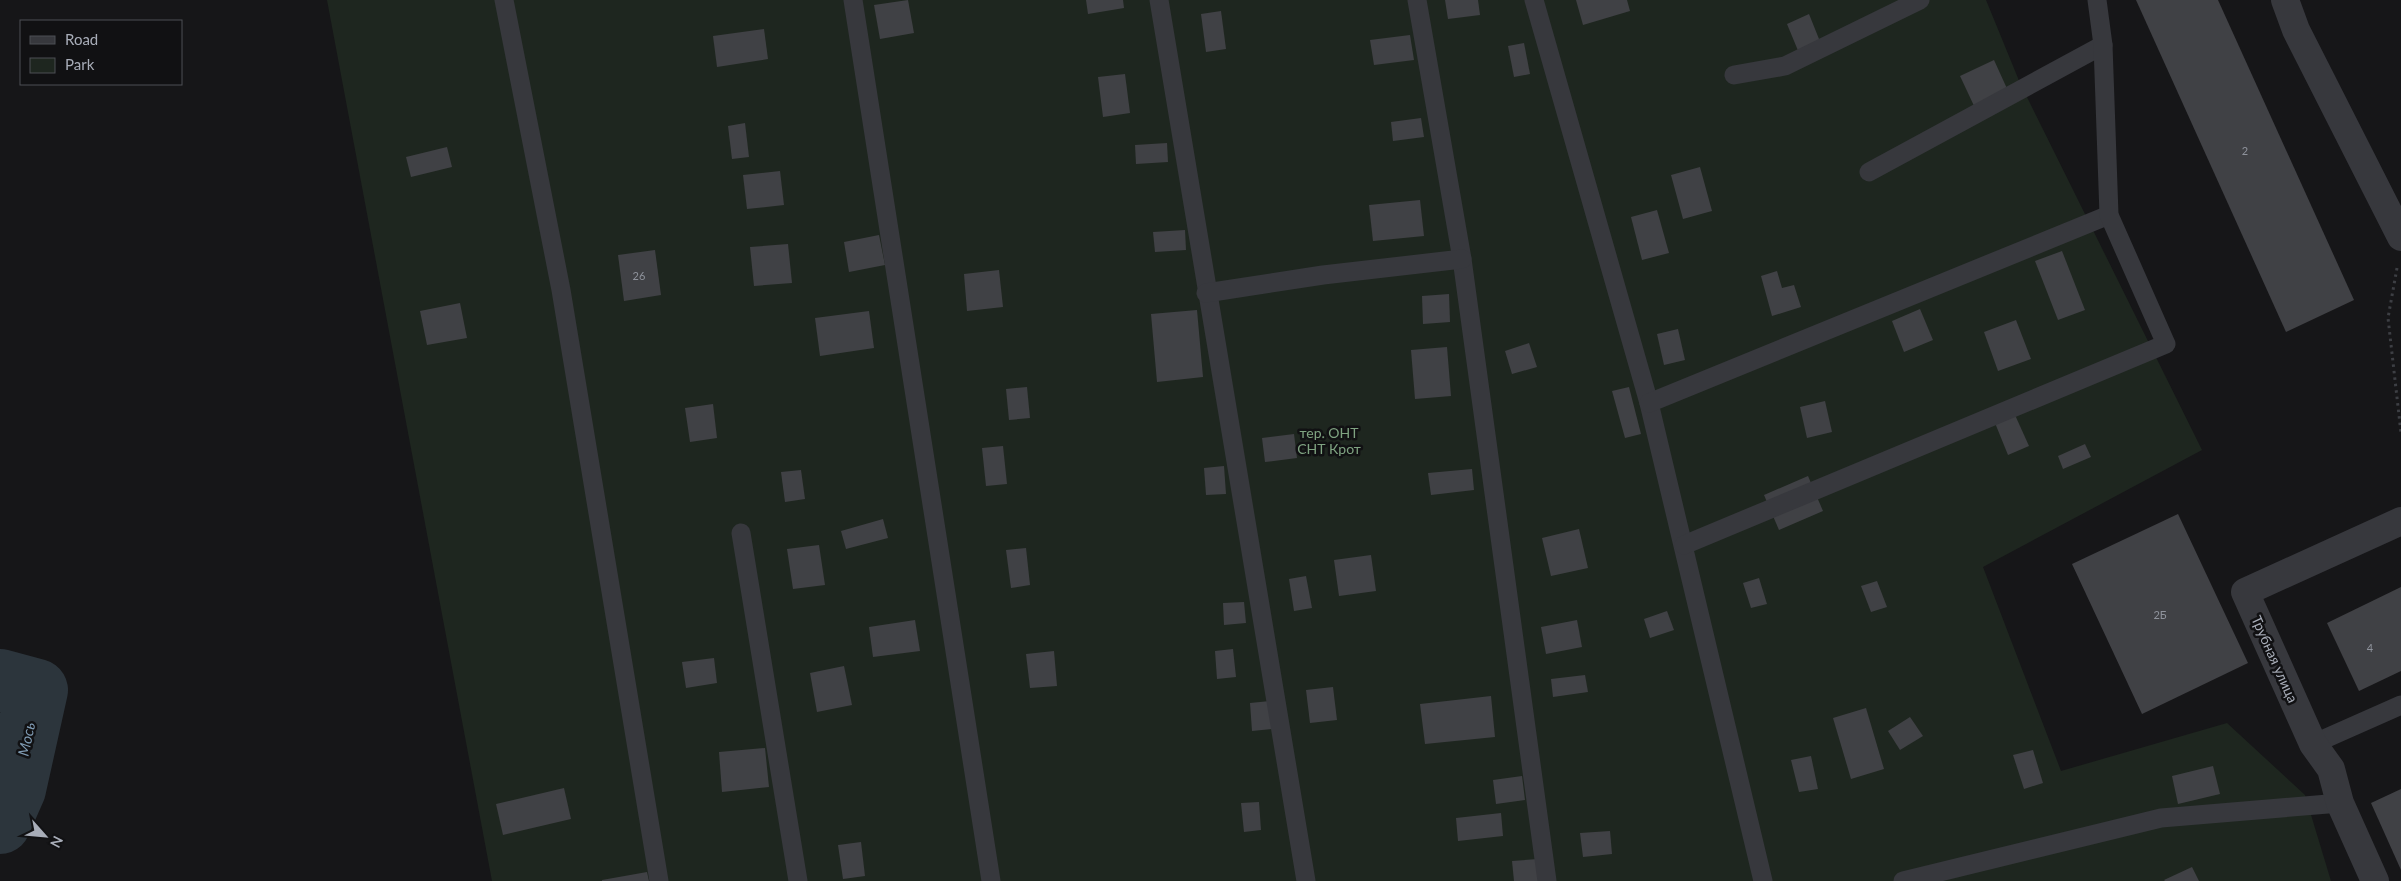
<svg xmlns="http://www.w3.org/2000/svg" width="2401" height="881" font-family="Lato,sans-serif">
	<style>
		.green { fill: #1e261f }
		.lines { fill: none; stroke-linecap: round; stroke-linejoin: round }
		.river { stroke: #2c353c; stroke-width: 62 }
		.building { fill: #404145 }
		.path { stroke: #3d3f44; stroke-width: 3; stroke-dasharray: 2.5 4; stroke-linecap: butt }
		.lane { stroke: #37383d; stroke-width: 19 }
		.street { stroke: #37383d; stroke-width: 28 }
		.labels { text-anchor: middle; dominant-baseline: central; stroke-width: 5; stroke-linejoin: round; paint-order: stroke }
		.number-label { font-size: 11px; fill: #8e929b }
		.park-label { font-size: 14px; fill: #7fa381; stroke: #111113 }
		.street-label { font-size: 14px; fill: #a8adb8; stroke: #111113 }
		.water-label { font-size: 15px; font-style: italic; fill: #7f9bb3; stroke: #111113 }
	</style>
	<rect width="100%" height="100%" fill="#161618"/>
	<path class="green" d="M327 0H1986L2020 83 2202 450 1983 567 2061 771 2227 723 2305 795 2331 881H492Z"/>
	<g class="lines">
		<path class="river" d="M0 680 37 690 15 789 0 823"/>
	</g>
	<g class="building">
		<path d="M908 0 914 33 880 39 874 5Z"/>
		<path d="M1086 0H1123L1124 8 1088 14Z"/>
		<path d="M1445 0H1478L1480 15 1448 19Z"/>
		<path d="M1576 0H1627L1630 11 1583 25Z"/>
		<path d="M2136 0H2218L2354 300 2286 332Z"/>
		<path d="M1221 11 1226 49 1206 52 1201 14Z"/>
		<path d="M1809 14 1821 44 1799 53 1787 24Z"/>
		<path d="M764 29 768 59 717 67 713 36Z"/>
		<path d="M1410 35 1414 60 1374 65 1370 40Z"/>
		<path d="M1524 43 1530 74 1514 77 1508 46Z"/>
		<path d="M1994 60 2009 93 1975 108 1960 76Z"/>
		<path d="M1125 74 1130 113 1103 117 1098 77Z"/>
		<path d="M1421 118 1424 137 1393 141 1391 122Z"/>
		<path d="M745 123 749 157 732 159 728 126Z"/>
		<path d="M1167 143 1168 162 1136 164 1135 145Z"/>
		<path d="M447 147 452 167 411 177 406 157Z"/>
		<path d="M1700 167 1712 211 1683 219 1671 175Z"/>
		<path d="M780 171 784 205 747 209 743 175Z"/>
		<path d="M1420 200 1424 236 1373 241 1369 205Z"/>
		<path d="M1657 210 1669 253 1642 260 1631 217Z"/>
		<path d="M1185 230 1186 250 1155 252 1153 232Z"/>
		<path d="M879 235 885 265 849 272 844 242Z"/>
		<path d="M788 244 792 283 754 286 750 247Z"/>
		<path d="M655 250 661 295 624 301 618 255Z"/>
		<path d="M2062 251 2085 310 2058 320 2035 261Z"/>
		<path d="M999 270 1003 307 967 311 964 274Z"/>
		<path d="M1777 271 1782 288 1794 285 1801 307 1772 316 1761 276Z"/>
		<path d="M1449 294 1450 322 1423 324 1422 296Z"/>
		<path d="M460 303 467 338 427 345 420 311Z"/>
		<path d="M1920 309 1933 340 1904 352 1892 321Z"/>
		<path d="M1197 310 1203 377 1157 382 1151 314Z"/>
		<path d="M869 311 874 348 820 356 815 318Z"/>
		<path d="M2016 320 2031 359 1998 371 1984 332Z"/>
		<path d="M1678 329 1685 360 1664 365 1657 334Z"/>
		<path d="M1529 343 1537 367 1512 374 1505 351Z"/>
		<path d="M1447 347 1451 396 1415 399 1411 350Z"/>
		<path d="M1027 387 1030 418 1009 420 1006 389Z"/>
		<path d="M1629 387 1641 434 1625 438 1612 391Z"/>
		<path d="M1825 401 1832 432 1807 438 1800 407Z"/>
		<path d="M713 404 717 438 690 442 685 408Z"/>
		<path d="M2015 415 2029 446 2008 455 1995 423Z"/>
		<path d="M1294 434 1297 458 1265 462 1262 438Z"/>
		<path d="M2085 444 2091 457 2063 469 2058 456Z"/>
		<path d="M1003 446 1007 484 986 486 982 448Z"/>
		<path d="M1224 466 1226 494 1206 495 1204 468Z"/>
		<path d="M1472 469 1474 490 1431 495 1428 473Z"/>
		<path d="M801 470 805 499 785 502 781 472Z"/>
		<path d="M1808 476 1823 511 1779 530 1764 495Z"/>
		<path d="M2178 514 2248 663 2142 714 2072 564Z"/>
		<path d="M883 519 888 538 846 549 841 531Z"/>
		<path d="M1579 529 1588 568 1551 576 1542 538Z"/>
		<path d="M819 545 825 585 793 589 787 549Z"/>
		<path d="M1026 548 1030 585 1011 588 1006 550Z"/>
		<path d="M1371 555 1376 591 1339 596 1334 560Z"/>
		<path d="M1306 576 1312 608 1294 611 1289 579Z"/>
		<path d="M1759 578 1767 604 1751 608 1743 583Z"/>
		<path d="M1877 581 1887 607 1871 612 1861 586Z"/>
		<path d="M2401 587V671L2359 691 2327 623Z"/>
		<path d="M1244 602 1246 623 1224 625 1223 603Z"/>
		<path d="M1667 611 1674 630 1650 638 1644 619Z"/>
		<path d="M915 620 920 651 873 657 869 627Z"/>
		<path d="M1577 620 1582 647 1546 654 1541 627Z"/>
		<path d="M1233 649 1236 677 1217 679 1215 651Z"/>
		<path d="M1054 651 1057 686 1030 688 1026 654Z"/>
		<path d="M714 658 717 683 686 688 682 662Z"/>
		<path d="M844 666 852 705 817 712 810 673Z"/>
		<path d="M1585 675 1588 692 1553 697 1551 679Z"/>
		<path d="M1333 687 1337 720 1310 723 1306 690Z"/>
		<path d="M1491 696 1495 737 1425 744 1420 704Z"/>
		<path d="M1270 701 1272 729 1252 731 1250 703Z"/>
		<path d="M1866 708 1884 769 1851 779 1833 718Z"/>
		<path d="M1910 717 1923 736 1900 750 1888 731Z"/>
		<path d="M765 748 769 787 722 792 719 752Z"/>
		<path d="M2033 750 2043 783 2024 789 2013 755Z"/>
		<path d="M1811 756 1818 789 1799 792 1791 760Z"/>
		<path d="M2213 766 2220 794 2178 804 2172 776Z"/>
		<path d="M1522 776 1525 800 1496 804 1493 780Z"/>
		<path d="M564 788 571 819 503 835 496 804Z"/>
		<path d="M2401 789V870L2371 803Z"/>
		<path d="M1259 802 1261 830 1244 832 1241 803Z"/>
		<path d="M1501 813 1503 836 1458 841 1456 818Z"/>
		<path d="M1610 831 1612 854 1583 857 1580 833Z"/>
		<path d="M861 842 865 876 843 879 838 845Z"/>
		<path d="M1538 859 1540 881H1514L1512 861Z"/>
		<path d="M2192 867 2199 881H2165L2164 880Z"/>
		<path d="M647 872 649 881H602V880Z"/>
	</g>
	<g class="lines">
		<path class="path" d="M2397 268 2388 318 2401 433"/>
		<g class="lane">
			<path d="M504 0 561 290 659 881"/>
			<path d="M853 0 991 881"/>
			<path d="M1159 0 1306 881"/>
			<path d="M1417 0 1462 259 1547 881"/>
			<path d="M1534 0 1649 403 1763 881"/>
			<path d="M1734 75 1785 66 1920 0"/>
			<path d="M1869 172 2103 45"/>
			<path d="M1206 293 1323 275 1462 259"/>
			<path d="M1649 403 2109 215"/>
			<path d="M741 533 798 881"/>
			<path d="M1684 545 2166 344 2109 215 2103 45 2097 0"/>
			<path d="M2313 744 2401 705"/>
			<path d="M1903 881 2161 818 2340 803"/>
		</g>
		<g class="street">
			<path d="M2285 0 2296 30 2401 237"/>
			<path d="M2375 881 2340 803 2331 769 2313 744 2245 592 2401 521"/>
		</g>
	</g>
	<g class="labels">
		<g class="number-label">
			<text x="2245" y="150">2</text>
			<text x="639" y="275">26</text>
			<text x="2160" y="614">2Б</text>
			<text x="2370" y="647">4</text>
		</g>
		<g class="park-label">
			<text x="1329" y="432">тер. ОНТ<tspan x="1329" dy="16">СНТ Крот</tspan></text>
		</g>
		<g class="street-label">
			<text transform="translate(2275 659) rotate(66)">Трубная улица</text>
		</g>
		<g class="water-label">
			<text transform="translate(26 739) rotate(-78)">Мось</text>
		</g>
	</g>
	<rect x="20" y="20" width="162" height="65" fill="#111113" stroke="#4d4f55"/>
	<rect x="30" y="36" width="25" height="8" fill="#37383d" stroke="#4d4f55"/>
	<text x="65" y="45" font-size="15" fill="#a8adb8">Road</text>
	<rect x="30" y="58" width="25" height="15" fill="#1e261f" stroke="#4d4f55"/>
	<text x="65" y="70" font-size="15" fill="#a8adb8">Park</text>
	<g transform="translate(45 836) rotate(117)" stroke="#111113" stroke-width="4" paint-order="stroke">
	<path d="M0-4L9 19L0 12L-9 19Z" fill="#a8adb8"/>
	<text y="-8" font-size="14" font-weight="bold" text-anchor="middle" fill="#a8adb8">N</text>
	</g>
</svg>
